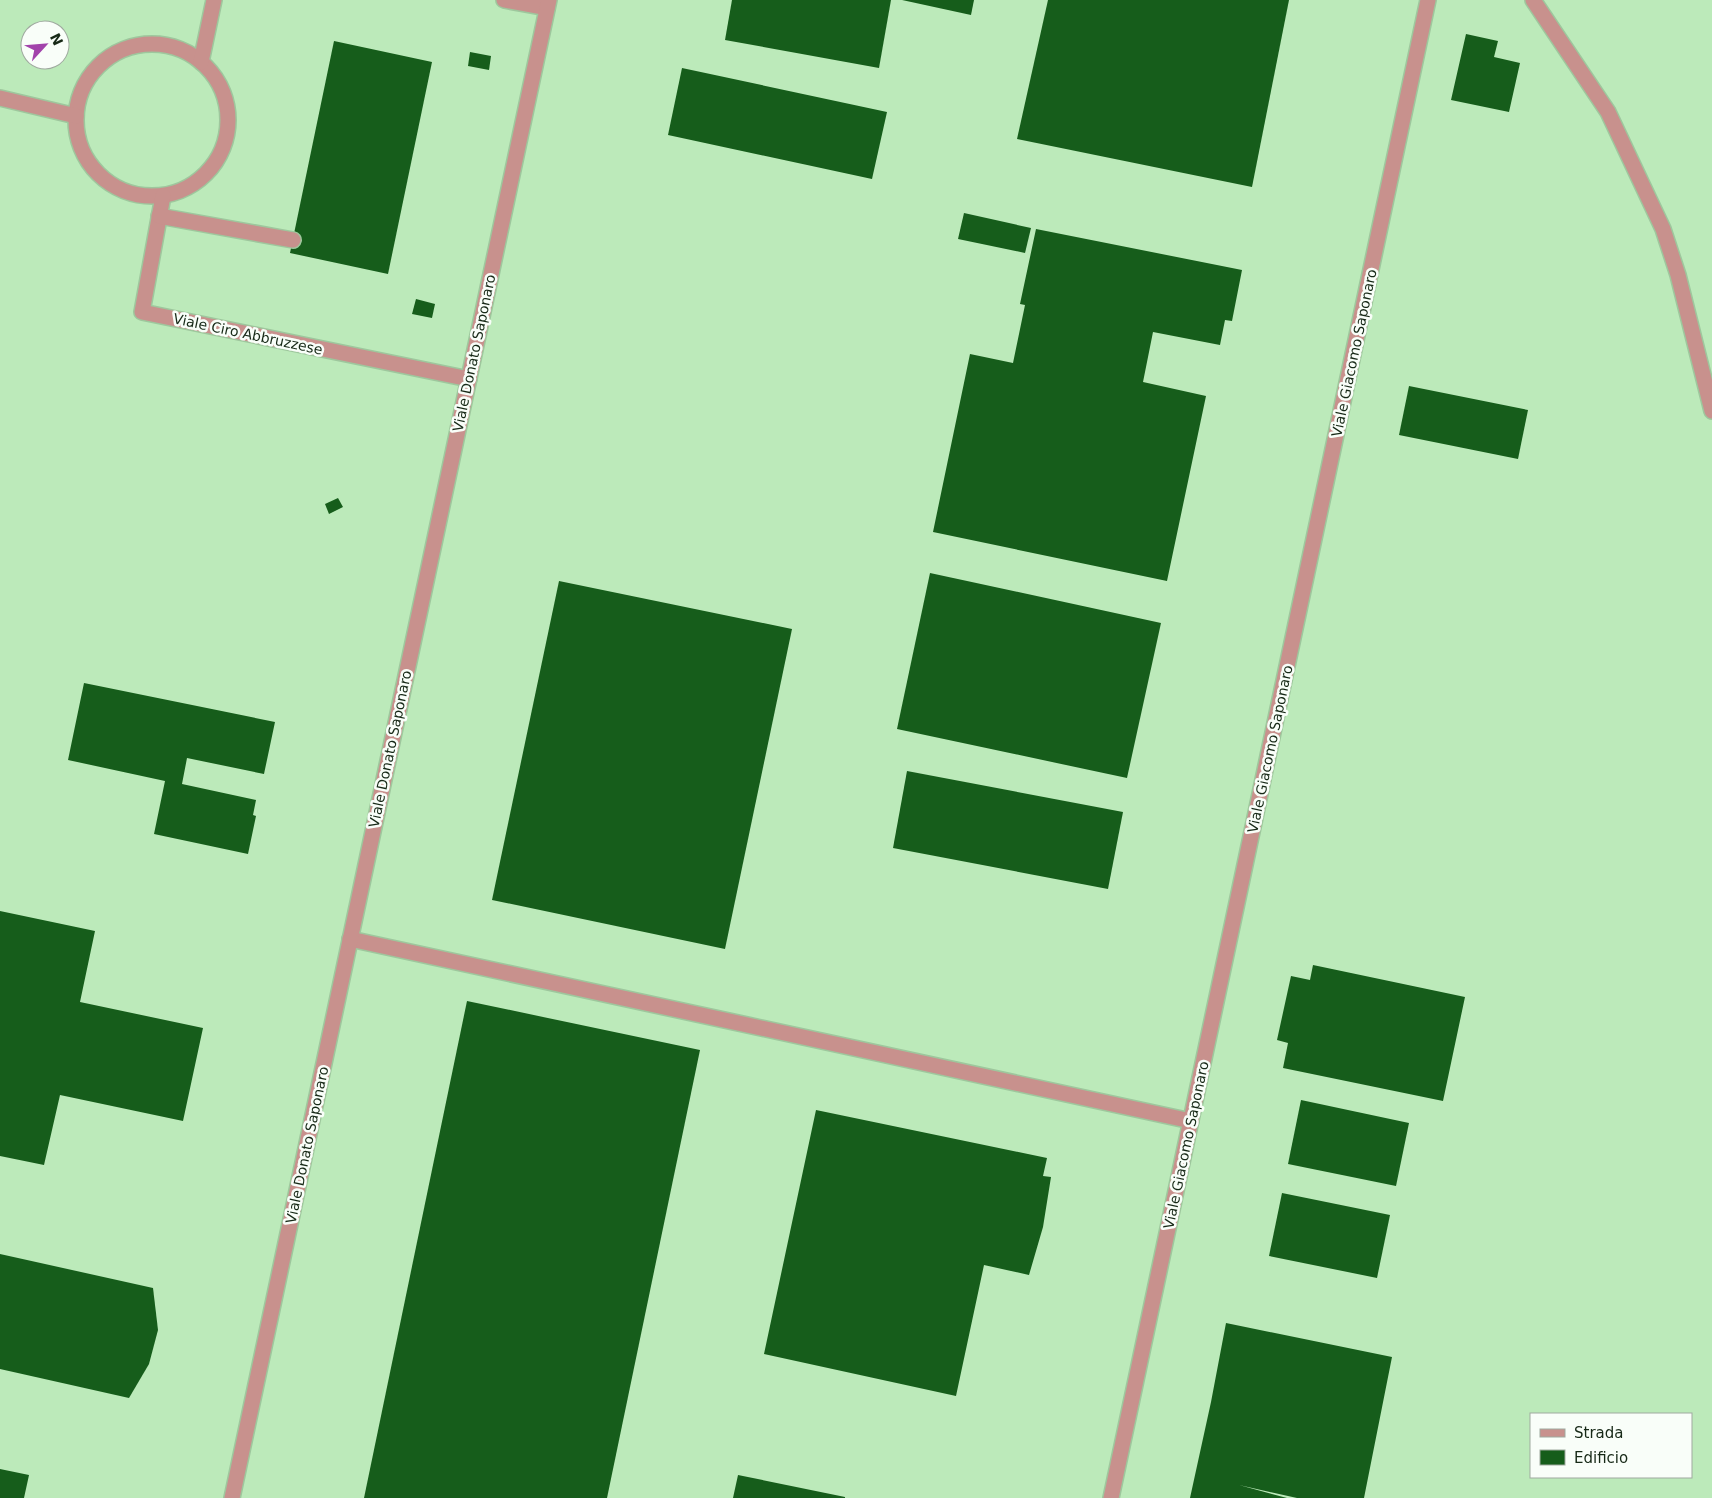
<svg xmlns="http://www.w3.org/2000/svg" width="1712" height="1498" font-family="'DejaVu Sans',sans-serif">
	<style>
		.building { fill: #165d1b }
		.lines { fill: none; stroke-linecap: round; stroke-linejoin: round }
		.minor-casing { stroke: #9ec79d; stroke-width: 18 }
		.minor { stroke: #c8918d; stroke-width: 15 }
		.labels { text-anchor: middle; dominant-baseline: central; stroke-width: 5; stroke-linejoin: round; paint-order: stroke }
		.street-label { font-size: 14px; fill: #172917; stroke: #f9fef9 }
	</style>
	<rect width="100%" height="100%" fill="#bceaba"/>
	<g class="building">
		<path d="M732 0H891L879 68 725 40Z"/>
		<path d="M902 0H974L971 15Z"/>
		<path d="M1048 0H1289L1252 187 1017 139Z"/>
		<path d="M1466 34 1498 41 1494 57 1520 63 1509 112 1451 100Z"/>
		<path d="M334 41 432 62 388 274 290 253Z"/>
		<path d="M470 52 491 56 489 70 468 66Z"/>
		<path d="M682 68 887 112 872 179 668 135Z"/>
		<path d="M964 213 1031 228 1025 253 958 239Z"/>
		<path d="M1036 229 1242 270 1232 321 1225 320 1220 345 1153 332 1143 382 1206 396 1167 581 933 532 970 354 1013 363 1025 305 1020 304Z"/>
		<path d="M416 299 435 304 432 318 412 314Z"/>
		<path d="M1409 386 1528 410 1518 459 1399 435Z"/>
		<path d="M338 498 343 507 329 514 325 504Z"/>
		<path d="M930 573 1161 623 1127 778 897 729Z"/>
		<path d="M559 581 792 629 725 949 492 900Z"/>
		<path d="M84 683 275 722 264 774 187 758 182 784 256 800 253 815 256 816 248 854 154 834 165 781 68 760Z"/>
		<path d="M907 771 1123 812 1108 889 893 848Z"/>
		<path d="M0 911 95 931 80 1002 203 1028 183 1121 60 1095 44 1165 0 1156Z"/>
		<path d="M1313 965 1465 997 1443 1101 1283 1068 1288 1043 1277 1040 1291 976 1310 980Z"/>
		<path d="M467 1001 700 1050 607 1498H364Z"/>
		<path d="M1301 1100 1409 1123 1396 1186 1288 1164Z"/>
		<path d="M816 1110 1047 1158 1043 1176 1051 1177 1043 1227 1029 1275 984 1265 956 1396 764 1354Z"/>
		<path d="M1282 1193 1390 1215 1377 1278 1269 1256Z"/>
		<path d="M0 1254 153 1288 158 1330 149 1364 129 1398 0 1369Z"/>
		<path d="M1226 1323 1392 1357 1364 1498H1297L1239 1485 1287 1498H1190L1211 1402Z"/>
		<path d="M0 1469 29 1475 24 1498H0Z"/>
		<path d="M738 1475 845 1497V1498H733Z"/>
	</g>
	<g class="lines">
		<g class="minor-casing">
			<g id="minor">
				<path d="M504 0 547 8"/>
				<path d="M1533 0 1608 112 1663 229 1678 275 1712 411"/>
				<circle cx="152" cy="120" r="76"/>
				<path d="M201 62 214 0"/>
				<path d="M0 98 76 116"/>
				<path d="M163 196 142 312 469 379"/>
				<path d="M159 216 293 240"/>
				<path d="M350 939 1191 1121"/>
				<path d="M232 1498 549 0"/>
				<path d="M1111 1498 1428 0"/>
			</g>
		</g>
		<use href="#minor" class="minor"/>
	</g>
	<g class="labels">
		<g class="street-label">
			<text transform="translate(248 334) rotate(12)">Viale Ciro Abbruzzese</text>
			<text transform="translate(474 353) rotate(-78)">Viale Donato Saponaro</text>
			<text transform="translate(1354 353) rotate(-78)">Viale Giacomo Saponaro</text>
			<text transform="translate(390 749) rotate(-78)">Viale Donato Saponaro</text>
			<text transform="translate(1270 749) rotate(-78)">Viale Giacomo Saponaro</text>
			<text transform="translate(307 1145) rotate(-78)">Viale Donato Saponaro</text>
			<text transform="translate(1186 1145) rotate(-78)">Viale Giacomo Saponaro</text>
		</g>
	</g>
	<rect x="1530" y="1413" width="162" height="65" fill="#f9fef9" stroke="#9fa99f"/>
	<rect x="1540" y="1429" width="25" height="8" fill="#c8918d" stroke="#9fa99f"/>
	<text x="1574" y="1438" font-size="15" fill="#172917">Strada</text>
	<rect x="1540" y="1450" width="25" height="15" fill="#165d1b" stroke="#9fa99f"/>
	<text x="1574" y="1463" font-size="15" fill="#172917">Edificio</text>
	<g transform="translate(45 45) rotate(64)"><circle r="24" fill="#f9fef9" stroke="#9fa99f"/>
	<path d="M0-4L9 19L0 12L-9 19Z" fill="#a243ab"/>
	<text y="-8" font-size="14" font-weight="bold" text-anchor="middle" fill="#172917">N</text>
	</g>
</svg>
